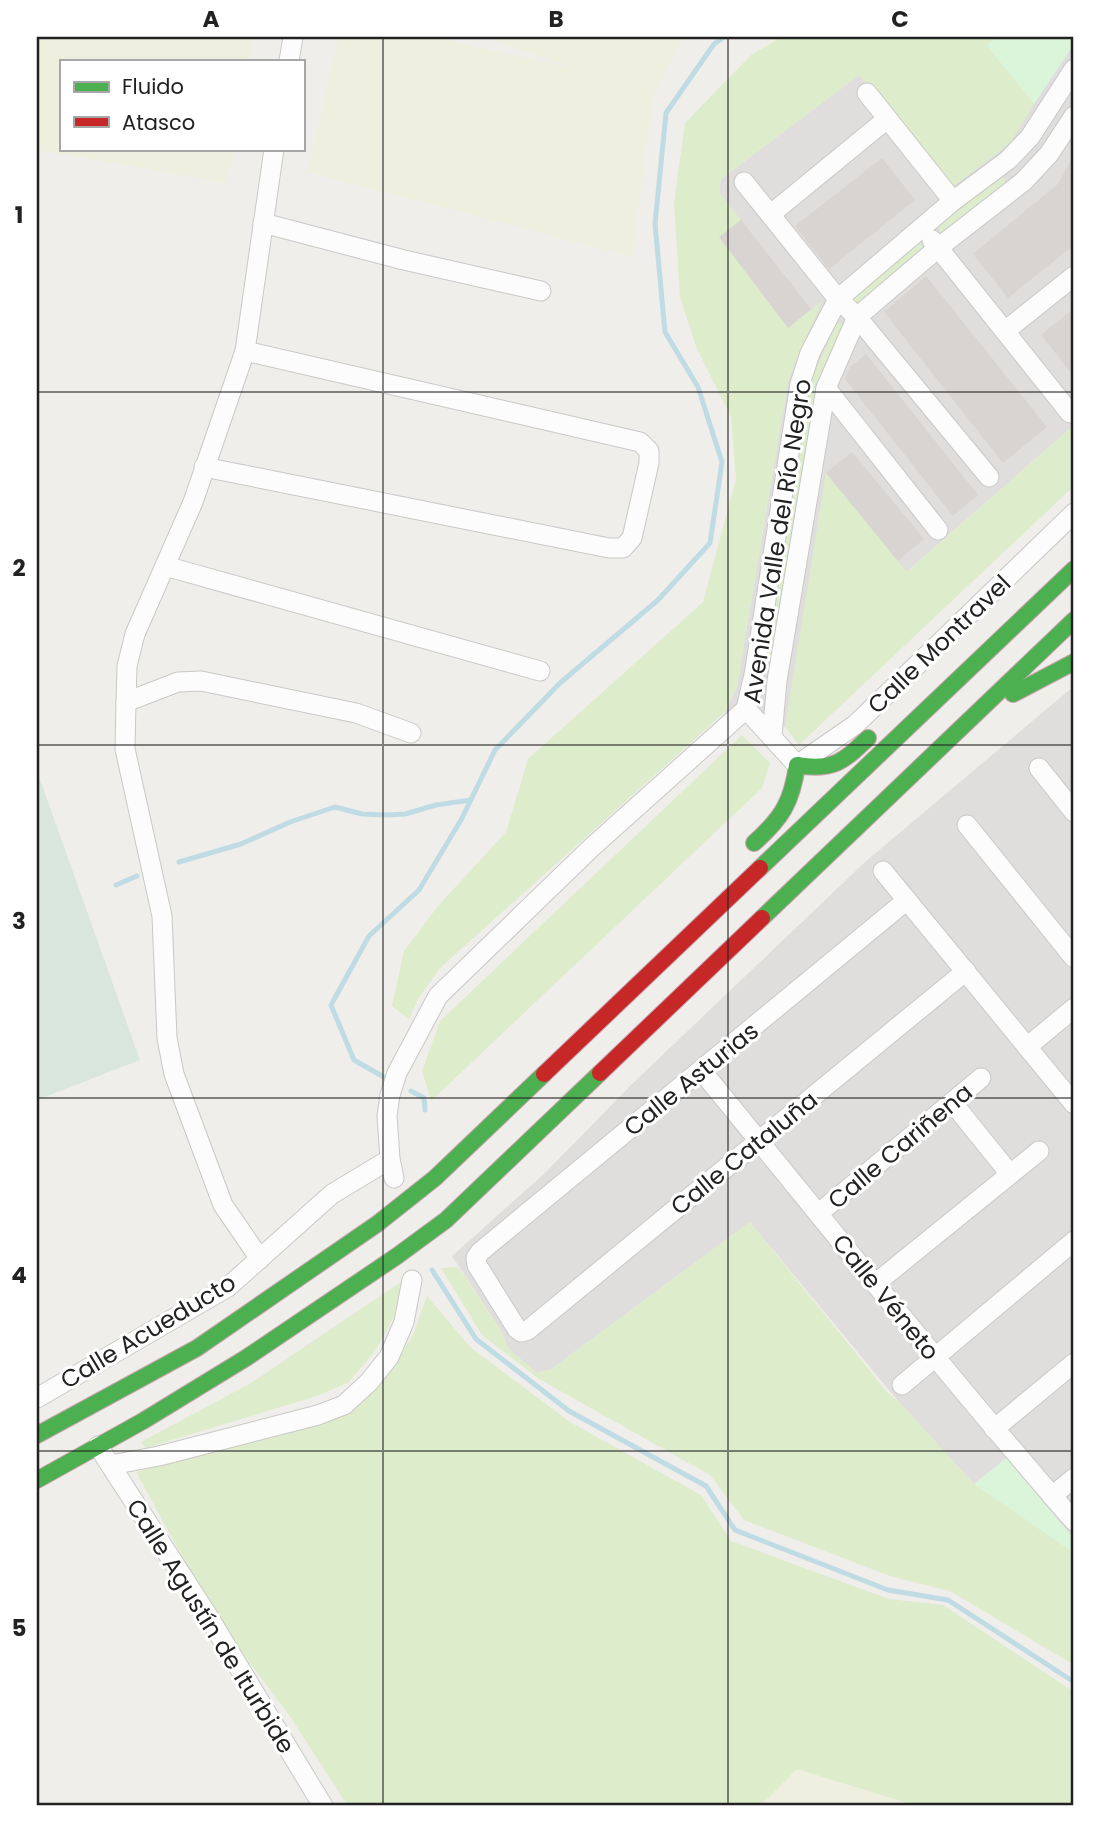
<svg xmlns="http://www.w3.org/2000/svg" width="1111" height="1843" font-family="Poppins,sans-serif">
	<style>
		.residential { fill: #dfdedc }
		.farmland { fill: #efefdf }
		.grass { fill: #ddeccb }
		.wetland { fill: #d9e6de }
		.park { fill: #daf5da }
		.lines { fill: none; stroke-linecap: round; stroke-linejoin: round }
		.stream { stroke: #bfdbe3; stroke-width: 5 }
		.building { fill: #d7d4d2 }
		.street-casing { stroke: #c9c8c7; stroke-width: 21 }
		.fast-casing { stroke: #c5a2ac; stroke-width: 18 }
		.jam-casing { stroke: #c5a2ac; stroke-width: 18 }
		.street { stroke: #fdfcfc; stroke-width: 19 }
		.fast { stroke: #4caf50; stroke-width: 16 }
		.jam { stroke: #c62828; stroke-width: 16 }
		.grid { fill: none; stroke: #222; stroke-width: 2; stroke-opacity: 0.55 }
		.labels { text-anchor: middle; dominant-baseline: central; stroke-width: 6; stroke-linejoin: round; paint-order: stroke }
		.street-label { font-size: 24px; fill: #222; stroke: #fff }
		.neatline { fill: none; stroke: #222; stroke-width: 2.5 }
		.grid-label { font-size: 23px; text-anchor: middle; font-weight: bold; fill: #222 }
	</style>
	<rect width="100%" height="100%" fill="#f0eeeb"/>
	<g class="residential">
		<path d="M996 37H1074V425L910 569 803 670 785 727 725 712 737 686 788 381 802 345 719 192 721 179 859 75 987 46Z"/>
		<path d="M1074 686V1553L974 1484 898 1401 750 1222 550 1370 536 1373 508 1348 501 1331 452 1256 544 1174 632 1084 865 862Z"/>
	</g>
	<g class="farmland">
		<path d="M37 37H255L251 61H61V149H235L225 183 37 150Z"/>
		<path d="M338 37H432L577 69 482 37H684L653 95 632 257 308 172Z"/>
		<path d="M797 1769 917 1806H760Z"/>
	</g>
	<g class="grass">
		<path d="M781 37H996L987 46 1034 104 1010 143 954 186 859 75 721 179 719 192 741 220 789 327 822 301 788 381 737 686 725 712 440 968 418 999 409 1019 392 1006 404 951 438 906 506 832 528 759 703 602 736 479 731 417 697 349 680 297 674 203 685 123 751 55Z"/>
		<path d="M1003 177 1005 179V185L945 232H939V225L999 178Z"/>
		<path d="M920 243 923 248 922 251 860 302 854 301 853 297 916 244Z"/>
		<path d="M839 322 844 325 773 658 765 656 808 388 836 324Z"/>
		<path d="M1074 425V486L799 745 785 727 826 473 907 572Z"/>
		<path d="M742 735 770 763 762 788 431 1101 422 1071 440 1021Z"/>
		<path d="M750 1222 887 1392 898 1401 974 1484 1074 1553V1665L950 1591 890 1576 744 1520 710 1475 539 1379 482 1335 441 1268 458 1267 501 1331 508 1348 537 1373 550 1370Z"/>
		<path d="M401 1282 395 1315 375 1351 348 1383 317 1396 146 1448 141 1442 251 1383Z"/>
		<path d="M427 1296 470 1347 570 1422 701 1495 731 1541 889 1599 943 1605 1074 1692V1806H917L797 1769 760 1806H348L289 1715 216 1618 136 1472 333 1418 395 1364 413 1335Z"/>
	</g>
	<path class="wetland" d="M37 771 140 1060 37 1100Z"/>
	<g class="park">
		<path d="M996 37H1074V44L1034 104 987 46Z"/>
		<path d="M1006 1458 1074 1539V1553L974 1484Z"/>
	</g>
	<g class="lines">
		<g class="stream">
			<path d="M179 862 241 844 290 822 335 807 362 814 387 815 405 814 436 805 471 800"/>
			<path d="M116 885 137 876"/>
			<path d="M389 1080 354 1060 331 1005 369 936 419 890 461 820 495 750 560 683 658 600 710 543 722 462 698 387 665 332 655 224 666 113 714 44 724 37"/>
			<path d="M411 1091 424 1098 425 1110"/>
			<path d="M432 1270 476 1339 569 1411 706 1486 735 1530 888 1590 948 1600 1074 1682"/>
		</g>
	</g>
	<g class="building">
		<path d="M1074 154V245L1008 298 973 254 1058 184Z"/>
		<path d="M882 158 915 200 829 269 795 226Z"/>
		<path d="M741 220 811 309 788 328 719 237Z"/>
		<path d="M926 276 1047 427 1003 463 884 312Z"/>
		<path d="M1074 308V376L1041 335Z"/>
		<path d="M866 354 978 495 953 516 845 379 850 367Z"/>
		<path d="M852 452 924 539 898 561 826 473Z"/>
	</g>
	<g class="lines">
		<g class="street-casing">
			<g id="street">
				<path d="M289 61 293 37"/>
				<path d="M867 93 953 201"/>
				<path d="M744 182 838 299 857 317 989 477"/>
				<path d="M771 214 887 119"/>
				<path d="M263 223 404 260 541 291"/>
				<path d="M932 240 1070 413"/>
				<path d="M1005 331 1074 276"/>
				<path d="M826 388 938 530"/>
				<path d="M204 467 609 548H623L632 538 649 463V451L640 442 245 351"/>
				<path d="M165 566 540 671"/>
				<path d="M126 702 178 682 201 681 356 713 411 733"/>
				<path d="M746 709 754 675 800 384 810 353 838 299 953 201 1008 160 1030 137 1074 69"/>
				<path d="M746 709 797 765 855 725 1074 513"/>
				<path d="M772 736 777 681 826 388 857 317 938 248 1024 181 1049 154 1074 116"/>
				<path d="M1039 768 1074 812"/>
				<path d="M967 825 1074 958"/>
				<path d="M883 871 1074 1104"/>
				<path d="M907 900 480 1252 476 1258 477 1265 517 1329 521 1332 528 1330 966 971"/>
				<path d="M1027 1047 1074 1008"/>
				<path d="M701 1070C825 1221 946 1374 1074 1521"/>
				<path d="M952 1102 1010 1174"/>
				<path d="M394 1178 390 1159 387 1116 390 1095 397 1073 438 996 591 848 746 709"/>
				<path d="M819 1213 981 1078"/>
				<path d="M260 1259 223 1205 174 1074 167 1038 162 916 125 749 126 702 127 666 135 634 193 502 245 351 274 149"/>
				<path d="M876 1283 1039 1151"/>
				<path d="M902 1385 1074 1241"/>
				<path d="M37 1398 228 1287 332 1194 390 1159"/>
				<path d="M994 1429 1074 1363"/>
				<path d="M98 1446 208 1616 323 1806"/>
				<path d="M111 1465 159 1456 318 1415 344 1405 369 1382 389 1357 404 1322 412 1280"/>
				<path d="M1052 1496 1074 1478"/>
			</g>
		</g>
		<g class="fast-casing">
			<g id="fast">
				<path d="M1013 694 1074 662"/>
				<path d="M754 843C782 818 792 802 797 765 833 771 843 762 868 738"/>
				<path d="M760 868 1074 569"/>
				<path d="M762 918 1074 620"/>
				<path d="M37 1435 197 1348 377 1224 435 1178 544 1074"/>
				<path d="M37 1480 143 1421 246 1358 397 1256 446 1220 600 1073"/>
			</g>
		</g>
		<g class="jam-casing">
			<g id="jam">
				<path d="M600 1073 762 918"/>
				<path d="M544 1074 760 868"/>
			</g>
		</g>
		<use href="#street" class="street"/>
		<use href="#fast" class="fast"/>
		<use href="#jam" class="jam"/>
	</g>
	<path class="grid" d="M383 37V1806M728 37V1806M37 392H1074M37 745H1074M37 1098H1074M37 1451H1074"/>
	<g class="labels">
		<g class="street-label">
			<text transform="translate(777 541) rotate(-81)">Avenida Valle del Río Negro</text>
			<text transform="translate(939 644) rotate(-44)">Calle Montravel</text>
			<text transform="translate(691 1079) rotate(-39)">Calle Asturias</text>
			<text transform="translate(900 1146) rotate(-40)">Calle Cariñena</text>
			<text transform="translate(744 1153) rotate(-39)">Calle Cataluña</text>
			<text transform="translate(886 1297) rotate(51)">Calle Véneto</text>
			<text transform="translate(148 1331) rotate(-31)">Calle Acueducto</text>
			<text transform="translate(211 1626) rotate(58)">Calle Agustín de Iturbide</text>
		</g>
	</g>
	<rect width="1111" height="1843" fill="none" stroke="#ffffff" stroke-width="77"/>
	<rect x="60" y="60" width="245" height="91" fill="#ffffff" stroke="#a7a7a7" stroke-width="2"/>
	<rect x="74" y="82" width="35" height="10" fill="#4caf50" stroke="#a7a7a7" stroke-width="2"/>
	<text x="122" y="94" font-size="21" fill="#222222">Fluido</text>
	<rect x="74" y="117" width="35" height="10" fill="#c62828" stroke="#a7a7a7" stroke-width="2"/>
	<text x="122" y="130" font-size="21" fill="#222222">Atasco</text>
	<rect x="38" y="38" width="1034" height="1766" class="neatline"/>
	<g class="grid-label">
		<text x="211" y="27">A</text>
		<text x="556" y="27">B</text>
		<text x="900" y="27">C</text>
		<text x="19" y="223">1</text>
		<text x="19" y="576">2</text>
		<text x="19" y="929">3</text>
		<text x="19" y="1283">4</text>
		<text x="19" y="1636">5</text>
	</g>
</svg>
